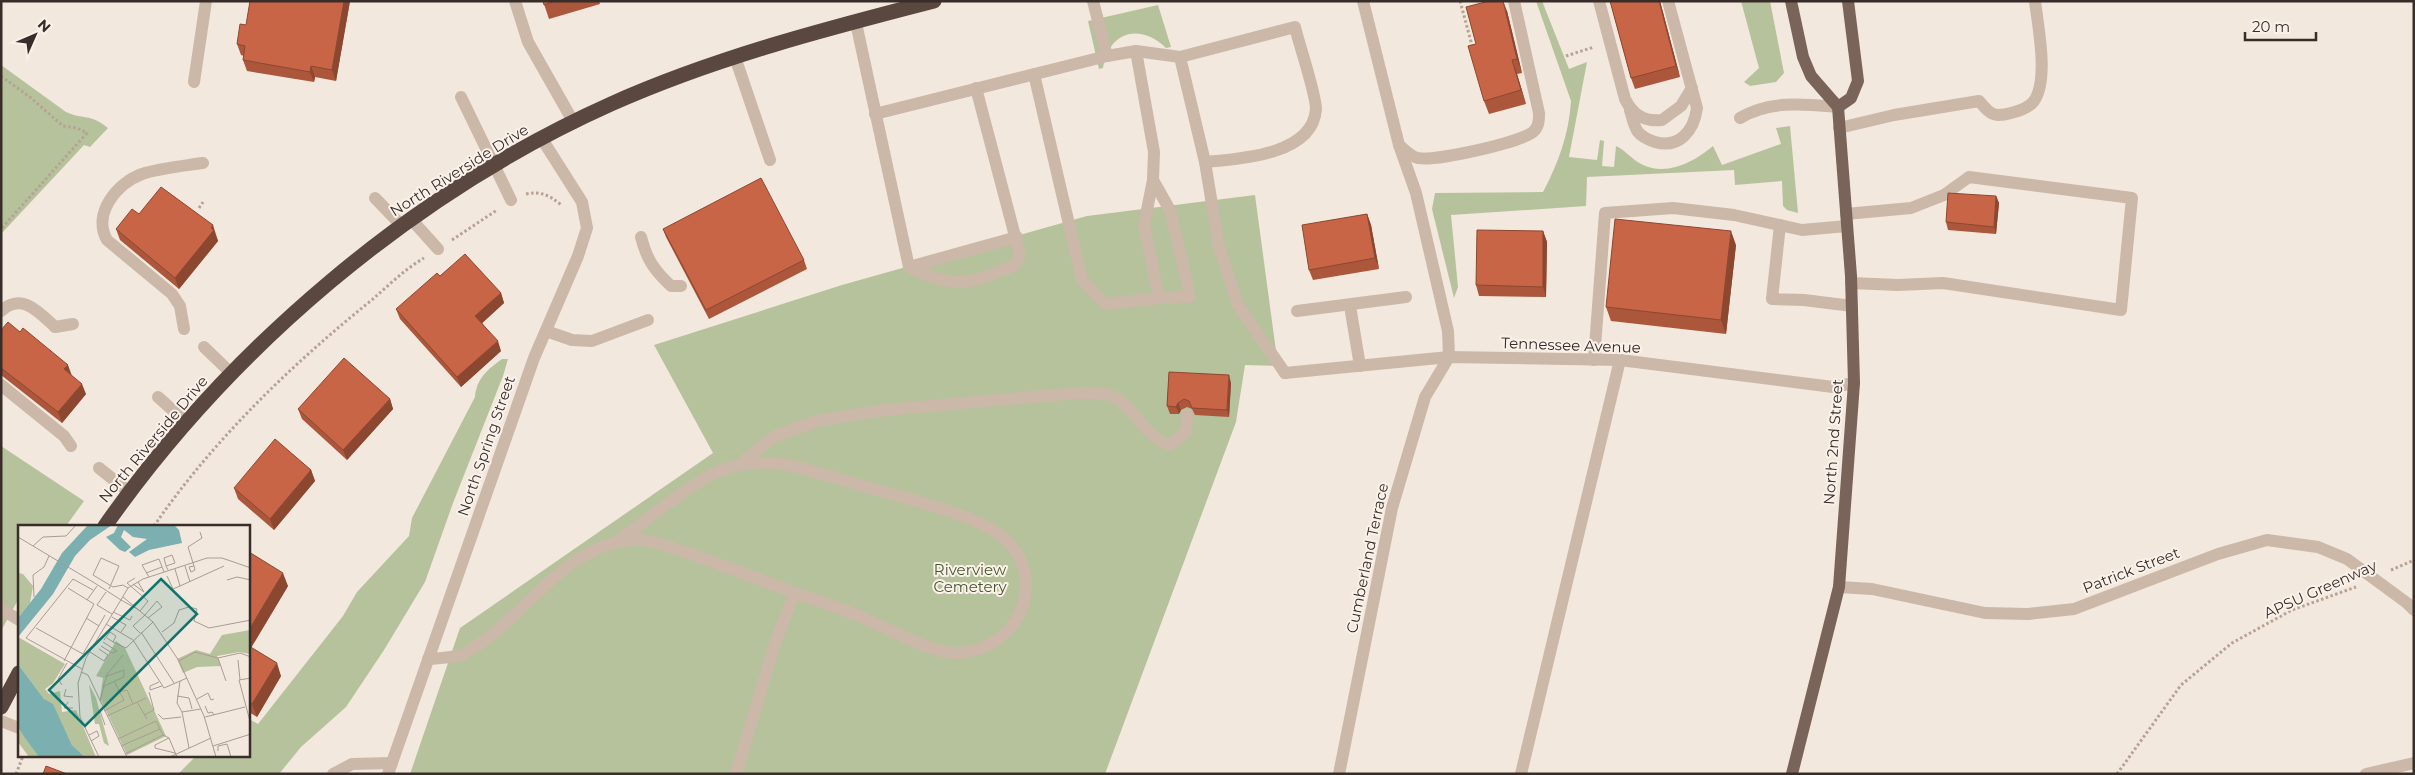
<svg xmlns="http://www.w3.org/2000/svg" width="2415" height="775" font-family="Montserrat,sans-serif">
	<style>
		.green { fill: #b6c29c }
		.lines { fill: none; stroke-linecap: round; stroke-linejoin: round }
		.path { stroke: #b7a293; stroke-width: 3; stroke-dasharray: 2.5 2.5; stroke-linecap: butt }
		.lane { stroke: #cbb8a8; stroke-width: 12 }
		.street { stroke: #cbb8a8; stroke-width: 12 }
		.primary { stroke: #7a6459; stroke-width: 12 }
		.highway { stroke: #594740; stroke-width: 15 }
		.wall { fill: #ac573c }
		.shaded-wall { fill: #8c4731 }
		.building { fill: #c86546; stroke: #8c4731 }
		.labels { text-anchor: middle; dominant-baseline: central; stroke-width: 4; stroke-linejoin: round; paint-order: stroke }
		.street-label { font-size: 15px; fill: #382d29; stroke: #faf2ea }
		.park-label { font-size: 15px; fill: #47572c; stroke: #faf2ea }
		.inset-road { fill: none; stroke: #a89d95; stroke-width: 1 }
		.view { fill: #0f766e; fill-opacity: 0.15; stroke: #0f766e; stroke-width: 2.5 }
		.inset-edge { fill: none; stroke: #382d29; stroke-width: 2.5 }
	</style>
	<rect width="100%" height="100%" fill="#f3e8dd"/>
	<g class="green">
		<path d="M1536 1H1542L1569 69 1587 62 1569 157 1597 160 1600 140 1604 141 1602 166 1614 167 1616 146C1625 150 1632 159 1641 164 1666 177 1694 162 1713 146L1722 165 1781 144 1776 128 1790 126 1798 213 1787 210 1783 206 1782 181 1735 185 1734 170 1587 177 1586 206 1451 215 1458 287 1454 298 1432 209 1435 193 1543 192C1558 164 1569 134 1571 101Z"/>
		<path d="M1741 1H1770L1784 73 1776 82 1750 86 1744 82 1759 68Z"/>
		<path d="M1158 5 1171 47 1166 48C1140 23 1109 31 1103 68L1099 69 1088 21Z"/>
		<path d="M1 65 66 112C83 120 90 113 108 128L90 147 84 145 1 234Z"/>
		<path d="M1255 195 1278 366 1245 365 1236 422 1105 774H410L460 628 713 453 654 345 842 285 1087 216Z"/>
		<path d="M502 359H508L503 376 453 503 425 582 384 650 346 707 301 747 279 774H178L196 756H249V719L258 724 343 616 357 592 409 536 412 518 475 397C477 378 487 370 502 359Z"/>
		<path d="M1 446 84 501 66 526H19V598L1 631Z"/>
	</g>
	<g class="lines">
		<g class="path">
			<path d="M1460 1 1473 49"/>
			<path d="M1566 56 1594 47"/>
			<path d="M1 76 31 98 63 126 77 128 87 133 1 229"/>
			<path d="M526 194C540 191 550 195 561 205"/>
			<path d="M199 208 203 202"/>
			<path d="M452 240 497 210"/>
			<path d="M154 526C213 440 292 364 373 299 389 285 405 269 424 258"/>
			<path d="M2391 570 2414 560"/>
			<path d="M16 774 23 756"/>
			<path d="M2117 774 2181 685 2232 643 2292 610 2356 587"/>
		</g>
		<g class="lane">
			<path d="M515 1 528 42 574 123"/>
			<path d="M1363 1 1399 145 1416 193 1448 331 1449 357"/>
			<path d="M1599 1 1625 99C1633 115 1644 122 1662 120L1681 106 1692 88"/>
			<path d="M856 23 909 267"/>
			<path d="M1136 51 1180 57 1295 27C1299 44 1316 94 1316 109 1313 155 1240 159 1205 162L1180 57"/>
			<path d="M735 57 770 160"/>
			<path d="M1034 74 1082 280 1105 304 1159 298 1144 225 1153 180 1154 152 1136 51 1107 56"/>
			<path d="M194 82 206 1"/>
			<path d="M461 97 511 200"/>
			<path d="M1630 110C1632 117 1634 127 1638 132 1642 137 1649 140 1655 142 1679 149 1694 131 1697 108L1668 1"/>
			<path d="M875 114 1107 56 1093 1"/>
			<path d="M1740 118C1770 100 1804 104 1838 107"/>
			<path d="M1839 128 1894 115 1979 101C1990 114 1993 118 2011 113 2019 111 2029 108 2034 101 2049 79 2038 27 2035 1"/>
			<path d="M1399 145C1404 149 1411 157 1418 158 1433 162 1524 142 1534 131 1539 126 1539 120 1539 113L1514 1"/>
			<path d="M1205 162 1219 247 1238 305 1285 373"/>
			<path d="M1153 180 1171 212 1190 297 1159 298"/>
			<path d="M375 198 402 226"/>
			<path d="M1846 214 1911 208 1944 195 1969 177 2132 198 2121 310 1943 283 1898 285 1851 283"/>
			<path d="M411 219 438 249"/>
			<path d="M1780 225 1772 299 1804 300 1852 306"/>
			<path d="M641 237C647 260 654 270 671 286H681"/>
			<path d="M909 267C956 290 967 284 1014 266L1020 255 976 88"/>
			<path d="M909 267 1017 237"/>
			<path d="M1350 306 1360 366"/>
			<path d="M1 311C22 292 39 312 55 327L73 324"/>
			<path d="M1297 311 1406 297"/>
			<path d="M184 329 180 306 172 294 107 240C92 214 117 183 142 174 161 168 183 166 203 163"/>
			<path d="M546 331 572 340 592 341 648 320"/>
			<path d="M204 347 232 374"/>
			<path d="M1594 360 1605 213 1673 208 1734 215 1802 230 1847 226"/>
			<path d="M1 385 64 436 71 446"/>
			<path d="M158 397 187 423"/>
			<path d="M739 465 773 437 817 421 885 410 1078 393C1089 393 1100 392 1110 395 1134 404 1143 437 1170 445L1186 432 1187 415"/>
			<path d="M99 468 129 492"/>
			<path d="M1839 587 1872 589 1985 613 2028 614 2074 609 2218 554 2267 540 2318 547 2347 559 2407 603 2414 610"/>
			<path d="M1 609 19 620"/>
			<path d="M428 659C439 658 454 658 463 654 525 622 557 548 631 540 649 538 671 548 688 553 723 565 758 579 793 592 819 601 845 609 870 621 892 630 935 655 958 653 1027 649 1053 564 991 529 955 509 913 501 874 489 844 481 813 470 783 464 762 461 732 464 713 474 683 489 646 521 617 542"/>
			<path d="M1 721 19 728"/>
			<path d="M333 774 352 764 392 763"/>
			<path d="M736 774 776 640 795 593"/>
			<path d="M1521 774 1620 360"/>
			<path d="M2366 774 2414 763"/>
		</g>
		<g class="street">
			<path d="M1285 373 1449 357 1620 360 1833 387 1854 383"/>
			<path d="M388 774 534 358 578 256 587 228 582 202 542 139"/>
			<path d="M1339 774 1392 508 1425 397 1449 357"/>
		</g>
		<g class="primary">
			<path d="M1791 1 1803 57 1811 76 1838 107 1851 276 1854 383 1839 587 1792 774"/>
			<path d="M1838 107 1851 98 1858 81 1848 1"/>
		</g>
		<g class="highway">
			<path d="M105 526C230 348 412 193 611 104 714 58 825 29 934 1"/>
			<path d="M1 707 19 673"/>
		</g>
	</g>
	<g class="wall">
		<path d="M350 1 336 81 315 77 314 82 247 71 243 60 244 56 241 55 237 44 246 25Z"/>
		<path d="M543 1H599L600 4 549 19Z"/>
		<path d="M1610 1H1660L1680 77 1635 89 1631 78Z"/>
		<path d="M1507 11 1522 73 1517 74 1526 104 1489 114 1484 101 1476 44Z"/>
		<path d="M1996 196 1999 203 1996 234 1948 230 1946 222Z"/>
		<path d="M1367 214 1371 225 1379 269 1313 280 1309 270Z"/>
		<path d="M116 229 217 236H216L218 241 179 289 120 240Z"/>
		<path d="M663 229 804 260 807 269 709 319 666 237Z"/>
		<path d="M1543 231 1547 242 1546 297 1479 296 1476 285Z"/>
		<path d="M1736 245 1726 334 1611 321 1606 307Z"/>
		<path d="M440 276 501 293 504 303 482 323 501 351 461 387 400 319 396 309Z"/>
		<path d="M1 330 71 375 86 394 62 423 1 375Z"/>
		<path d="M1169 372 1231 383 1229 417 1195 415 1192 409 1187 407 1181 410 1179 414H1170L1167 406Z"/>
		<path d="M390 399 393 409 347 460 302 419 298 409Z"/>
		<path d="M311 470 315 481 274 530 238 499 234 488Z"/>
		<path d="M249 552 288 586 251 648 281 676 257 717 249 712Z"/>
	</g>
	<g class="shaded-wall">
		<path d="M344 1H350L336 81 332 70Z"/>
		<path d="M1503 1 1507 11 1522 73 1517 59Z"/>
		<path d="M1659 1H1660L1680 77 1676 66Z"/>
		<path d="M1512 60 1517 74 1526 104 1521 90Z"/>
		<path d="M311 66 315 77 314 82 310 72Z"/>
		<path d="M1996 196 1999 203 1996 234 1994 227Z"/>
		<path d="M1367 214 1371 225 1379 269 1375 258Z"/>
		<path d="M213 225 218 241 179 289 175 278Z"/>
		<path d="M1543 231 1547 242 1546 297 1543 287Z"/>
		<path d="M1731 231 1736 245 1726 334 1721 320Z"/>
		<path d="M501 293 504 303 479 326 475 316Z"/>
		<path d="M498 341 501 351 461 387 457 377Z"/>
		<path d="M68 365 72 376 64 369Z"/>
		<path d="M1229 375 1231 383 1229 417 1227 410Z"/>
		<path d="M82 384 86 394 62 423 58 412Z"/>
		<path d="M390 399 393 409 347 460 343 450Z"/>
		<path d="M1178 403 1181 410 1179 414 1176 407Z"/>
		<path d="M311 470 315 481 274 530 270 519Z"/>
		<path d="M283 573 288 586 249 651V630Z"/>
		<path d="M277 663 281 676 257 717 252 704Z"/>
	</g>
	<g class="building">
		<path d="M250 1H344L332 70 311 66 310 72 243 60 245 46 237 44 240 24 246 25Z"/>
		<path d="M543 1H556L544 5Z"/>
		<path d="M1489 1H1503L1517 59 1512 60 1521 90 1484 101 1468 46 1476 44 1466 7Z"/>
		<path d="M1610 1H1659L1676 66 1631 78Z"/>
		<path d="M761 178 804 260 706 310 663 229Z"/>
		<path d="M161 187 213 225 211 228 214 230 175 278 116 229 132 209 139 214Z"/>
		<path d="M1948 193 1996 196 1994 227 1946 222Z"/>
		<path d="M1367 214 1375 258 1309 270 1302 225Z"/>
		<path d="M1615 219 1731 231 1721 320 1606 307Z"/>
		<path d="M1477 230 1543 231V287L1476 285Z"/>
		<path d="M465 254 501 293 475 316 498 341 457 377 396 309 437 273 440 276Z"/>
		<path d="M8 322 20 332 23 328 68 365 64 369 82 384 58 412 1 368V330Z"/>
		<path d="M344 358 390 399 343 450 298 409Z"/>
		<path d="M1169 372 1229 375 1227 410 1192 408 1189 401 1184 399 1178 403 1176 407 1167 406Z"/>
		<path d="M275 439 311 470 270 519 234 488Z"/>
		<path d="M249 552 283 573 249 630Z"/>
		<path d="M249 646 277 663 252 704 249 702Z"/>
		<path d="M46 766 67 774H43Z"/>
	</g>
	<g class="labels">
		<g class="street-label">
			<text transform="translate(459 170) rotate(-32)">North Riverside Drive</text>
			<text transform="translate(1571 345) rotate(2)">Tennessee Avenue</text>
			<text transform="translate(153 439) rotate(-50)">North Riverside Drive</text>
			<text transform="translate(1833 442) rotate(-86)">North 2nd Street</text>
			<text transform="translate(486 446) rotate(-71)">North Spring Street</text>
			<text transform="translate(1367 558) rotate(-78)">Cumberland Terrace</text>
			<text transform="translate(2131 570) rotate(-21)">Patrick Street</text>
			<text transform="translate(2320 589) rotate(-24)">APSU Greenway</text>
		</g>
		<g class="park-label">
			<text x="970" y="569">Riverview<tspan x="970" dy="17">Cemetery</tspan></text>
		</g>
	</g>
	<g transform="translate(18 525)">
		<rect width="232" height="232" fill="#f3e8dd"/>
		<path d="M0 48 5 49 15 61 12 78 0 93ZM232 105V129L221 127 199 131 203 141 179 142 165 148 159 134 178 125 192 129 204 110ZM0 112 47 139 35 158 27 164 31 169 42 166 44 187 58 185 78 232H67L54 220 36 182 26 174 0 139ZM98 116 107 123 148 211 109 230 82 173 85 153 78 151ZM71 159 78 173 91 221 86 218 81 199H77ZM0 204 9 213 21 232H11L0 217Z" fill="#b6c29c"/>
		<path d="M70 0H94L72 15 57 31 35 69 0 112V93L23 64 44 28ZM100 0 157 1 161 5 164 18 131 25 117 32 111 27 129 14 115 12 106 5 103 12 113 22 107 27 102 25 88 12 96 8ZM0 139 26 174 35 179 54 220 67 232H21L0 203Z" fill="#7bafb0"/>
		<path class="inset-road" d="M0 12 75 57M15 21 25 12 48 11 58 0M148 41 157 38 154 30 146 33 148 41 150 45M167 41 172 57M176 41 177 45 173 47 171 42 176 41 170 22 184 13 182 7M157 44 162 61 206 41M128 48 144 42M75 50 83 33 101 41 91 64M75 50 95 62 105 60 110 63M149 51 155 64 162 61M131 52 124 40 141 34 146 47M117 53 109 58 130 76 122 86M209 55 219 52 233 55M75 57 103 75M115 59 126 67 120 57M88 67 79 80 94 89M16 72 15 50 26 42 31 31M105 72 135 97 161 136 186 191 198 232M69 75 79 61M103 75 121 85M95 87 112 95 114 91M127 90 139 76 144 82 130 93M94 92 108 100 103 107M68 93 81 101M88 99 115 115 146 163 169 153M18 103 65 129 87 90M123 107 156 158M144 107 156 98 161 85 171 82 179 84 176 96 191 103 233 95M122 108 115 101 127 90M86 115 92 107 98 111 95 117 89 113M95 117 108 123 135 97M83 121 94 128 99 126 85 117M81 124 90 130 86 136M72 127 86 136M200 133 208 156M220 135 222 155M46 136 76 79 50 63M161 136 177 127 200 133 222 128 233 132M64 144 8 113 55 54 75 65M63 147 70 150 109 232M87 152 105 130M233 153 221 155 233 200M162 156 159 178 164 187M141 157 132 161V165L144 161M44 160 40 154 49 138M48 164 46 171 55 172M101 167 109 165 115 179M159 171 171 173 174 184M179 174 190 168 193 175 196 174M82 176 86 161 106 152V145L89 151 85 162M50 177 46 183H55M119 177 129 194M187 181 190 188 194 187 196 190M85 183 82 186 87 200M86 186 106 175 96 156M140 189 145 194 163 192M126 190 136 185 131 167M89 191 128 173M187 192 227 182M71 210 79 206 81 211 73 216M151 213 137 220V223L157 228M151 213 159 232M100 214 138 196 145 210 151 213M103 221 142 204M195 221 233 209M171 223 164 187 183 184M200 226V221L209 219 213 232M107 229 145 210M81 232 62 192 60 158 68 133 110 63 125 54 189 33H204L233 43M152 232 193 213"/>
		<path class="view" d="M143 54 179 89 67 201 31 165Z"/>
		<rect width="232" height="232" class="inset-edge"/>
	</g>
	<rect width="2415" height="775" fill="none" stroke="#382d29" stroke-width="5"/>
	<g transform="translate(35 35) rotate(45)" stroke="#faf2ea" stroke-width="4" paint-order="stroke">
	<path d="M0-4L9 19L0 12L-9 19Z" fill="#382d29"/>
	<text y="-8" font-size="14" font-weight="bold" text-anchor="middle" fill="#382d29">N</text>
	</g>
	<path d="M2245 32v8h71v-8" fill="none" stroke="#382d29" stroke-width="2.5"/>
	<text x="2252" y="32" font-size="15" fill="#382d29" stroke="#faf2ea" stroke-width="4" paint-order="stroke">20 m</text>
</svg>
